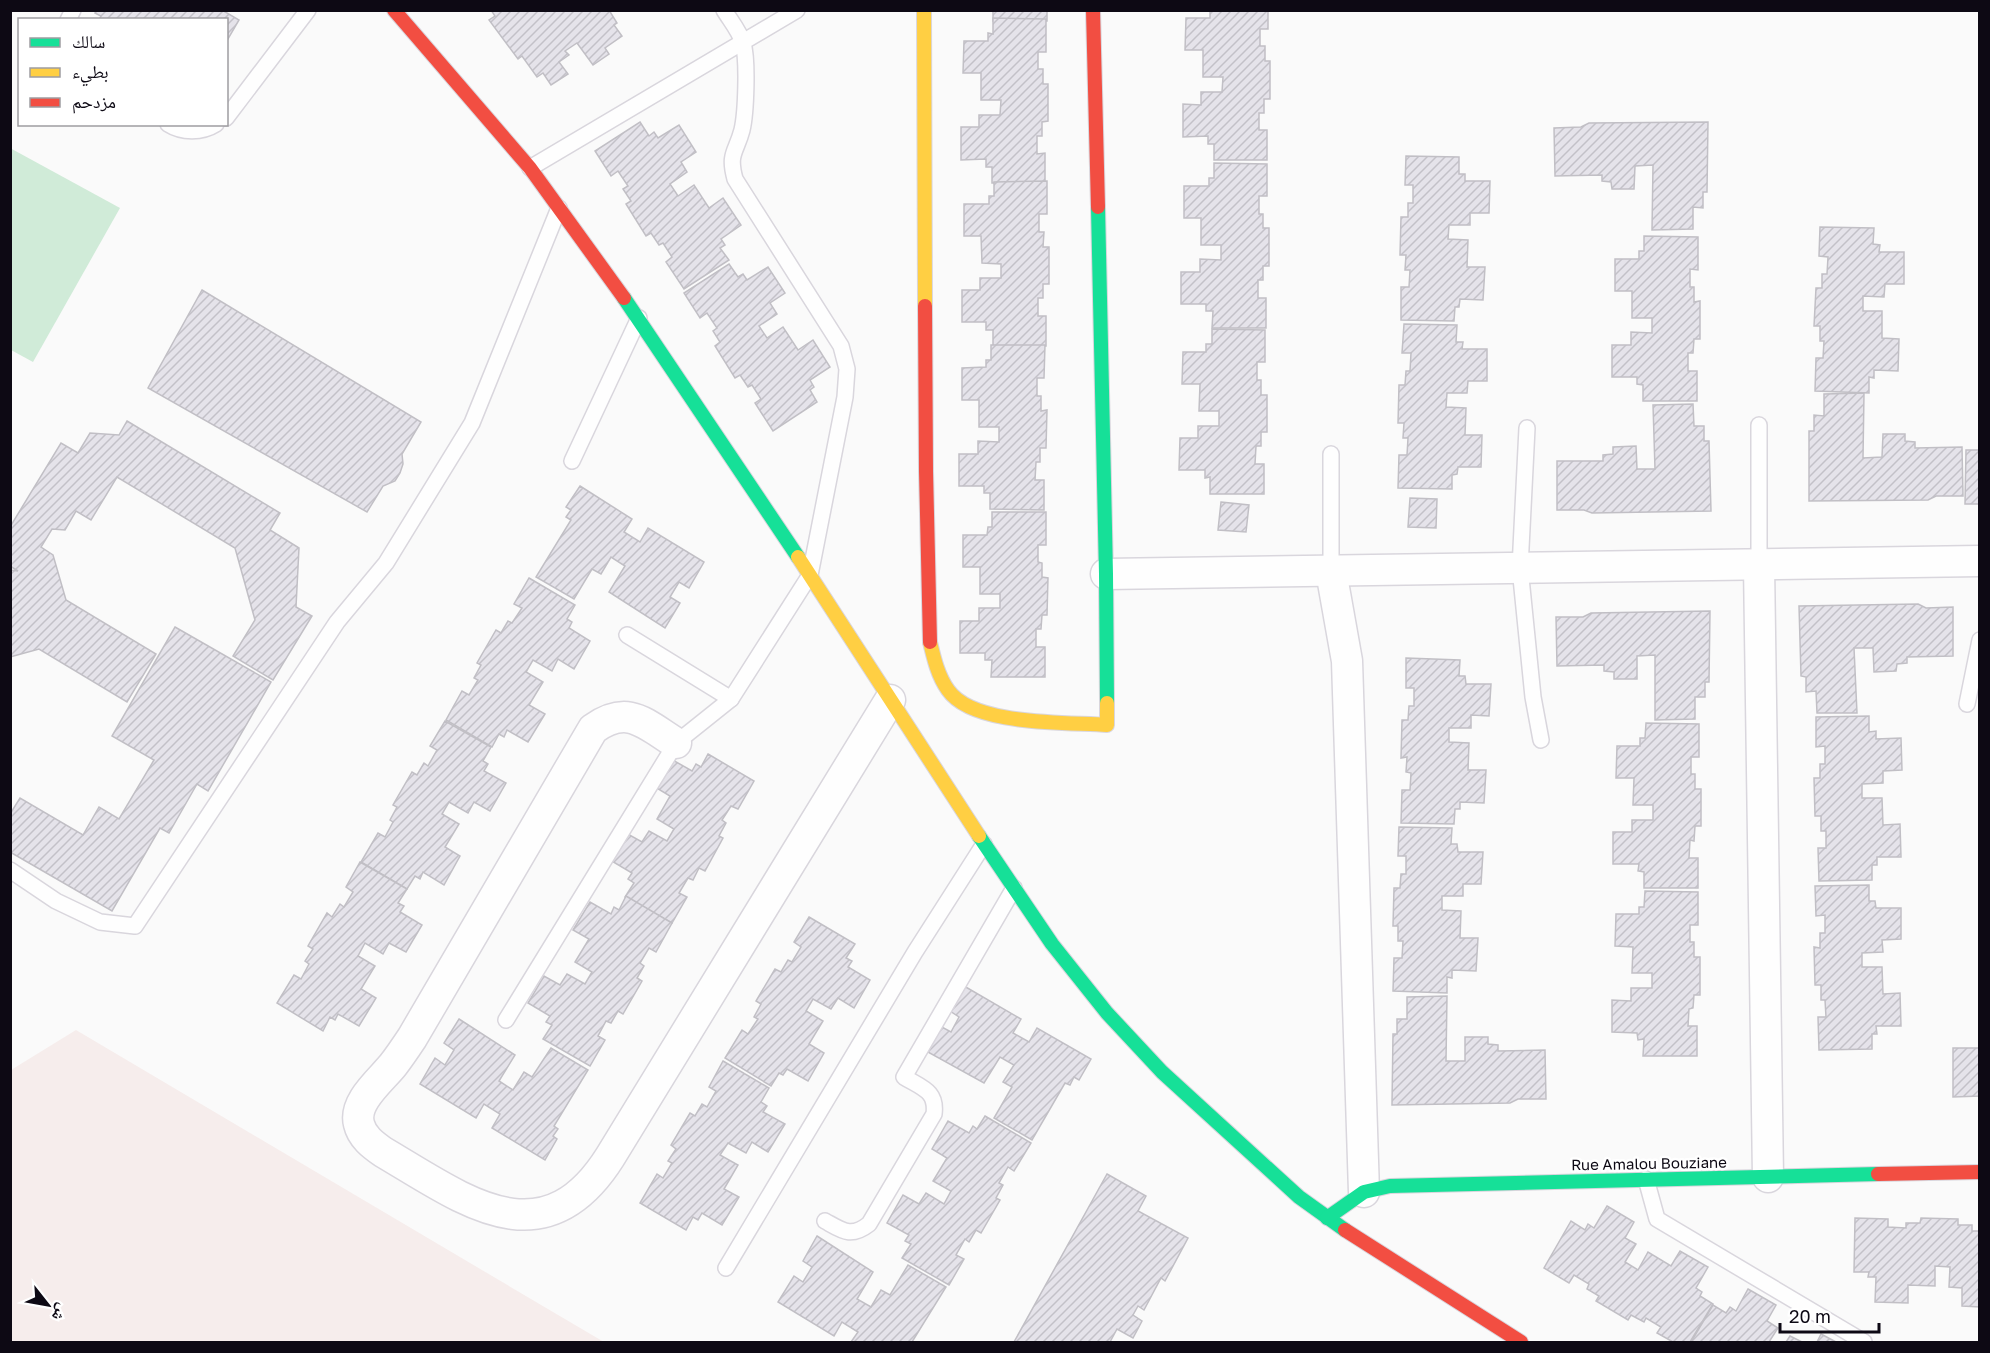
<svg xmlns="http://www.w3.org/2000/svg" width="1990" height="1353" font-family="'Golos Text','Noto Naskh Arabic',sans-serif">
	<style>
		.education { fill: #f6edec }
		.green { fill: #d0ebd8 }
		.building { fill: url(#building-hatch); stroke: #c1bfc5; stroke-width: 1.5 }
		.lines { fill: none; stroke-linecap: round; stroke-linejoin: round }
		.lane-casing { stroke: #d9d6dd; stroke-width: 18 }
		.street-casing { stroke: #d9d6dd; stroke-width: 33 }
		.fast-casing { stroke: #d9d6dd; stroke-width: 16 }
		.slow-casing { stroke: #d9d6dd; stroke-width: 16 }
		.jam-casing { stroke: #d9d6dd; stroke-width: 16 }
		.lane { stroke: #fefefe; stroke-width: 15 }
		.street { stroke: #fefefe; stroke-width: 30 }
		.fast { stroke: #16e098; stroke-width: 14 }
		.slow { stroke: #ffcf43; stroke-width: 14 }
		.jam { stroke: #f24e42; stroke-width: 14 }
		.labels { text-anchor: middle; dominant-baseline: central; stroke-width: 5; stroke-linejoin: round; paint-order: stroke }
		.street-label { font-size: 15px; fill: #0d0914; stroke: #fff }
	</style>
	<defs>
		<pattern id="building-hatch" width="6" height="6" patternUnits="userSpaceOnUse" patternTransform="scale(1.5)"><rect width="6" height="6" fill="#e5e3ea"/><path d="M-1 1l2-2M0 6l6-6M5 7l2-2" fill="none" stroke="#c3c1c8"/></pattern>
	</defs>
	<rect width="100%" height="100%" fill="#fafafa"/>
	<path class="education" d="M76 1030 553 1312 604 1342H11V1070Z"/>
	<path class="green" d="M10 148 120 208 33 362 11 350Z"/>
	<g class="building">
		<path d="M96 10H222L239 20 228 39 226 20H99L101 16 95 13Z"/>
		<path d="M491 10H609L617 23 614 25 622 36 605 48 609 54 593 65 577 43 565 51 569 55 559 62 568 74 551 85 543 73 537 77 522 56 518 59 489 20 495 16Z"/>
		<rect x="993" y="10" width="54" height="11"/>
		<path d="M1210 10H1268V29H1260V46H1265V61H1270V99H1264V113H1259V130H1267V160H1214V144H1208V136L1183 137V104L1201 105V92H1222L1223 77H1203V50H1185L1186 18H1210Z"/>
		<path d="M993 18 1046 19V52H1038V69H1043V84H1048V121L1042 122V136H1037V154L1045 153V183H992V167H986V159L961 160V127H979V115H1000L1001 100H981V73H963L964 41H988V33L993 34Z"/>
		<path d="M640 122 649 136 654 132 658 138 679 125 696 152 681 162 687 172 670 184 678 196 694 185 709 208 723 198 741 225 721 239 725 245 720 248 729 260 684 289 666 262 672 257 663 243 659 245 651 233 646 236 626 204 631 201 623 189 628 186 618 171 611 176 595 151Z"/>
		<path d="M1708 122 1707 192H1703V208L1693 207V229L1652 230 1653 165 1635 166 1634 189H1612L1611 182 1602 181V175L1555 176 1554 128 1581 127 1589 123Z"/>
		<path d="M1406 156 1459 157V174H1465V181H1490L1489 213H1470V225H1449L1448 239 1468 240 1467 267H1485L1483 300 1460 299 1459 307H1455L1454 321 1401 320V287H1409L1410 270H1405L1406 255H1400L1401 217H1408V203H1413V185H1405Z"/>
		<path d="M1214 163 1267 164V196H1259V214H1263V228H1269V266H1263V280H1258V298H1266V328H1212L1213 311H1206V304H1181V272H1200V259L1221 260V245H1201V218H1184V186H1209V178H1214Z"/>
		<path d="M1047 181V214H1039V232H1044L1043 247H1049V284H1043V298H1038V316H1046V346H993V330H986V322H962V290H980V278H1001V264L982 263 981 236H964V204H989V196H994V182Z"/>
		<path d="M1820 227 1874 228 1873 244 1880 245 1879 252H1904V284H1885L1884 297 1863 296V311H1882V338L1899 339 1898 371 1874 370V378L1869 377V393L1815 391 1816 358H1823L1824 341H1820V326H1814L1816 288H1822V274H1827L1828 257 1819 256Z"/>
		<path d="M1644 236 1698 237V270L1690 269V287H1694V302L1700 301V339H1694L1693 353H1688V371H1697V401H1643V385L1637 384V377H1612V345H1631V332L1652 333V318H1632V291H1615V259H1639V251H1644Z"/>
		<path d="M729 264 738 277 743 274 747 280 768 267 785 293 770 303 777 314 759 326 767 338 783 327 798 350 813 340 830 367 810 380 814 387 810 390 817 402 773 431 755 403 761 399 752 385 748 387 740 375 735 378 715 346 720 342 713 331 717 328 707 313 700 318 684 293Z"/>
		<path d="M202 290 421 422 402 454 403 464 400 473 395 481 383 486 367 512 148 388Z"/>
		<path d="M1404 324 1457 325 1456 342H1463L1462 349H1487V381H1468L1467 393H1447L1446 407 1466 408 1465 435H1482L1481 467H1458L1457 474 1452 475V489L1398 488 1399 455H1407L1408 438H1403L1404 423H1398L1399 385H1405L1406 371H1410L1411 353H1402Z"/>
		<path d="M1212 329 1265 330V362H1257V380H1261V395H1267V432H1261V446H1256L1255 464H1264V494H1210V477L1205 478V470H1179L1180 438H1198V426H1219V411H1199L1200 384H1182L1183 352H1206V344H1212Z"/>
		<path d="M991 345H1045L1044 378H1037V396H1041V411L1047 410 1046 448H1040V462H1036L1035 480H1044V510L990 509V493H984V486H959V454H978V441L999 442V427H979V400H962V368L986 367V360H991Z"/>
		<path d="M1864 393 1863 458 1882 457 1883 434H1905V441L1915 442V448L1962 447 1963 496H1936L1928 500 1809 501V431H1814V415L1824 416V394Z"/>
		<path d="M1693 404 1694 426H1704V441H1709L1711 511 1592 513 1584 510H1557V461H1603V455L1613 454V447L1636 446 1637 469H1655L1653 405Z"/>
		<path d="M127 421 280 513 270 530 299 548 296 607 312 616 273 680 233 656 255 620 235 548 117 477 91 520 76 511 65 530 52 529 41 547 53 555 66 600 156 654 127 702 39 649 10 657V570L18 571 10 566V527L61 443 78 453 90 433 119 435Z"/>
		<path d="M1966 450H1980V504H1965Z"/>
		<path d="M580 486 632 519 624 532 640 542 648 528 704 562 689 588 679 582 670 597 680 603 665 628 609 592 625 566 611 557 601 574 592 569 574 599 536 577 571 520 566 517 571 510 566 507Z"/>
		<path d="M1410 498 1437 499 1436 528 1408 527Z"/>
		<path d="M1221 502 1249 505 1246 532 1218 530Z"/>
		<path d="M992 512H1046V545H1038V562L1042 563V577L1048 578 1047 615H1042L1041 629H1036V647H1045V677H991L992 660H985V653H960V621H979V608H1000V594H980V567H963V535H987L988 527H992Z"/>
		<path d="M529 578 575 605 567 619 572 622 569 628 590 641 574 669 558 659 552 671 533 660 526 672 543 682 529 705 545 714 528 742 507 730 504 737 499 734 492 747 446 720 462 691 469 695 478 680 474 678 481 665 477 663 496 630 501 633 508 621 512 623 522 608 514 604Z"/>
		<path d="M1918 604 1926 608 1953 607V656L1907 657V663L1897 664 1896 671 1874 672 1873 648H1854L1857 713H1817L1816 691 1806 692V677L1801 676 1799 606Z"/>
		<path d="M1710 611 1709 682H1705V697H1695V719L1655 720V655L1637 656V679H1614V672L1604 671V665L1557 666 1556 617H1583L1591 613Z"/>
		<path d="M175 627 271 682 208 791 197 784 169 833 160 828 112 911 10 852V814L20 798 83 835 99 807 119 819 154 760 112 736Z"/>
		<path d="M1406 658 1460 660 1459 676H1465L1466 684H1491L1489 716 1471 715V728H1449V742L1469 743 1468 770H1486L1484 803 1460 802V809H1455L1454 824 1401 823 1402 790H1410L1411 773 1406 772 1407 757 1401 758 1402 720H1408L1409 706H1414V688H1406Z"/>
		<path d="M1869 716V732L1876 731V739L1901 738 1902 770 1883 771V783L1862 784V798H1882L1883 825 1900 824 1901 857H1877V865H1872V880L1819 881 1818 848H1826V831H1821V816H1815L1814 778H1820V764H1825V746L1816 747V717Z"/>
		<path d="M445 721 491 747 483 761 488 764 484 771 506 783 490 811 474 802 468 813 449 802 442 814 459 824 445 847 460 856 444 885 423 872 420 879 415 876 407 889 361 862 378 833 385 837 393 822 390 820 397 807 393 805 412 772 417 775 424 763 428 766 437 750 430 746Z"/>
		<path d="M1646 723 1699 724V757H1691V774H1695V789H1701V826H1695L1694 841 1690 840 1689 858H1698V888H1644V872L1638 871 1639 864H1613V832H1632V820H1653V805H1633L1634 778H1616L1617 746H1640V738H1645Z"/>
		<path d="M708 754 754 781 738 809 731 806 722 820 726 823 719 836 723 838 705 871 699 868 693 880 688 878 679 893 687 897 672 923 625 897 634 883 628 879 632 873 610 860 626 833 642 842 649 831 667 841 674 829 657 819 670 796 655 787 671 759 692 771 696 764 701 767Z"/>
		<path d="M1399 827 1452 828 1451 844H1457L1458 852H1483L1481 884H1463V896H1442V910L1461 911 1460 938H1478L1476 971 1452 970V978L1447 977V993L1393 991 1394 958H1402L1403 941H1398V926H1393L1394 888H1400L1401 874H1406V856H1398Z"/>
		<path d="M360 862 407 889 398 903 404 906 400 912 422 925 406 952 389 943 383 954 365 943 358 956 375 966 361 989 376 998 359 1026 338 1014 335 1020 330 1017 323 1031 277 1003 294 975 301 979 309 964 305 961 313 949 308 946 327 913 332 917 340 904 344 907 353 892 346 887Z"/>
		<path d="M1869 885V901H1875L1876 908H1901V939L1882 940 1883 952 1862 953V967H1882L1883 994 1900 993 1901 1026H1876L1877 1034H1872V1049L1819 1050 1818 1017H1826L1825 1000H1821V985H1815L1814 947 1820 948V933H1825V915L1816 916 1815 886Z"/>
		<path d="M1645 891 1698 892V925H1690V942H1694V957H1700V995H1694L1693 1008 1689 1009 1688 1026H1697V1056H1643L1644 1039 1638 1040 1637 1033 1612 1032V1000L1631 1001V988H1652V973H1632L1633 947 1615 946 1616 914H1639V907H1644Z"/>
		<path d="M626 896 672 923 656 952 649 948 640 963 644 966 637 978 642 981 623 1014 618 1011 611 1023 606 1021 598 1036 605 1040 590 1066 543 1039 552 1025 546 1022 550 1016 528 1003 544 976 560 985 567 974 585 984 592 972 575 962 589 939 573 930 590 902 611 914 614 907 619 910Z"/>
		<path d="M809 917 855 944 846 958 852 961 848 967 870 980 854 1008 838 998 831 1009 813 999 806 1011 823 1021 809 1044 824 1053 808 1081 787 1069 783 1075 779 1073 771 1086 725 1058 742 1030 748 1034 758 1019 754 1017 761 1004 756 1001 775 969 781 972 788 960 792 962 801 947 794 942Z"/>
		<path d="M964 986 1021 1019 1013 1033 1029 1042 1037 1028 1091 1059 1079 1080 1074 1077 1070 1085 1065 1083 1032 1140 994 1118 1012 1087 1003 1082 1014 1065 1000 1057 984 1083 926 1051 940 1026 951 1032 959 1017 950 1011Z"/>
		<path d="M1447 996 1446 1061H1465V1037H1488V1044L1498 1045V1051L1545 1050 1546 1099H1518L1510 1103 1392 1105 1393 1034H1397V1019H1407V997Z"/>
		<path d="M459 1019 515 1055 499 1081 513 1090 524 1072 532 1077 551 1048 588 1070 554 1126 558 1129 553 1136 557 1139 545 1160 492 1128 500 1114 484 1104 476 1118 420 1084 435 1058 445 1065 454 1050 444 1043Z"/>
		<path d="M1953 1048H1980V1096L1953 1097Z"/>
		<path d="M723 1061 769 1088 761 1102 767 1106 763 1112 785 1124 768 1152 752 1142 746 1153 728 1143 720 1155 738 1165 724 1189 739 1197 722 1225 702 1213 698 1220 693 1217 686 1230 640 1203 657 1174 663 1178 672 1163 668 1161 676 1149 671 1145 690 1113 695 1116 702 1104 707 1107 716 1091 709 1087Z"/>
		<path d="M985 1116 1031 1143 1014 1171 1008 1167 999 1183 1003 1185 996 1198 1000 1200 981 1233 976 1230 969 1242 965 1239 956 1255 964 1259 949 1285 902 1258 911 1244 905 1241 909 1235 887 1223 903 1195 919 1204 926 1193 944 1204 951 1191 933 1181 947 1158 932 1149 948 1121 969 1133 973 1126 977 1129Z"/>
		<path d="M1107 1174 1146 1196 1138 1211 1188 1238 1165 1281 1161 1278 1144 1310 1138 1306 1133 1315 1142 1321 1133 1338 1117 1329 1110 1342H1014Z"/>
		<path d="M1607 1206 1634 1222 1625 1238 1636 1244 1625 1262 1638 1270 1648 1252 1671 1266 1680 1251 1708 1267 1696 1288 1702 1292 1700 1296 1713 1304 1690 1342H1673L1657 1333 1661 1327 1646 1318 1644 1322 1631 1315 1628 1320 1596 1301 1599 1296 1587 1289 1589 1284 1574 1275 1569 1283 1544 1268 1571 1221 1585 1230 1588 1224 1594 1228Z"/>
		<path d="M1855 1218 1888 1219V1227L1906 1228V1223H1920L1921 1218 1958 1219V1225H1972V1231H1980V1307L1962 1306V1288L1949 1287 1950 1267 1935 1266V1286L1908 1285V1303L1875 1302 1876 1277H1868L1869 1272H1854Z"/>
		<path d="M817 1236 873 1272 857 1299 871 1307 881 1290 890 1295 908 1265 946 1287 912 1342H851L858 1332 842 1322 834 1336 778 1302 794 1276 803 1282 812 1267 803 1261Z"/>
		<path d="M1748 1289 1776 1305 1767 1321 1778 1328 1769 1342H1691L1713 1305 1726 1313 1730 1307 1736 1311Z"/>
		<path d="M1821 1334 1836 1342H1817Z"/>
		<path d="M1790 1336 1802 1342H1786Z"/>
	</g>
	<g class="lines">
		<g class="lane-casing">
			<g id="lane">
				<path d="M68 20 73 10"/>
				<path d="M226 118 308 10"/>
				<path d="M168 124C182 133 202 133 216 124"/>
				<path d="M530 168 797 10"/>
				<path d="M1759 425V565"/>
				<path d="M1527 428 1520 568 1533 697 1541 740"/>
				<path d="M1331 454V571"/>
				<path d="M572 461 639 318"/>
				<path d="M627 635 731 699"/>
				<path d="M1967 704 1980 640"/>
				<path d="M10 870 56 901 100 922 135 926 337 622 386 563 472 423 559 208"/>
				<path d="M506 1020 676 743 731 699 810 575 845 397 847 369 841 346 735 179C728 153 736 153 742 130 746 113 748 60 743 43 740 32 730 20 724 10"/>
				<path d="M1646 1179 1657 1219 1864 1342"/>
				<path d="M825 1221C843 1231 851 1238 869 1224L934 1114C937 1091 922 1088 904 1077L1014 888"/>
				<path d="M726 1268 915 952 984 844"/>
			</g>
		</g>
		<g class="street-casing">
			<g id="street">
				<path d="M1759 565 1768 1177"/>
				<path d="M1331 571 1347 661 1364 1192"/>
				<path d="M1106 574 1980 561"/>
				<path d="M676 743C644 723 628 704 593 729L412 1038C406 1047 400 1056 393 1065 381 1080 353 1102 359 1124 362 1137 373 1145 383 1152 463 1199 543 1263 610 1157L890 700"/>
			</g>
		</g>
		<g class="fast-casing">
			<g id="fast">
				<path d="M1098 207 1106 574 1107 703"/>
				<path d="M624 298 798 557"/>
				<path d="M979 836 1052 944 1107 1013 1162 1072 1299 1197 1345 1230"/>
				<path d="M1327 1218 1364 1192 1390 1186 1878 1174"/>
			</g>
		</g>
		<g class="slow-casing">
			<g id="slow">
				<path d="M924 10 925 306"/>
				<path d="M798 557 979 836"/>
				<path d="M930 642C934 659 938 676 948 690 973 726 1066 722 1107 725V703"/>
			</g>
		</g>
		<g class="jam-casing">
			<g id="jam">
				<path d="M394 10 530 168 624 298"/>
				<path d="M1093 10 1098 207"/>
				<path d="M925 306 926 471 930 642"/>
				<path d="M1878 1174 1980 1172"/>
				<path d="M1345 1230 1521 1342"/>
			</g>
		</g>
		<use href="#lane" class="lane"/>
		<use href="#street" class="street"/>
		<use href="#fast" class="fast"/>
		<use href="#slow" class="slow"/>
		<use href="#jam" class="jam"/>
	</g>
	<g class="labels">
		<g class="street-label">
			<text transform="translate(1649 1163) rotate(-1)">Rue Amalou Bouziane</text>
		</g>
	</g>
	<rect width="1990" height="1353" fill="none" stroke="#0d0914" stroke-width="24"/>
	<rect x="18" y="18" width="210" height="108" fill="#ffffff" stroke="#9e9da1" stroke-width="1.5"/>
	<rect x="30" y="38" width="30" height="9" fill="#16e098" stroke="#9e9da1" stroke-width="1.5"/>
	<text x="72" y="48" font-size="18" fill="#0d0914">سالك</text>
	<rect x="30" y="68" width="30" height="9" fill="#ffcf43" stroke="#9e9da1" stroke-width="1.5"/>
	<text x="72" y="78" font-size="18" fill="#0d0914">بطيء</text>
	<rect x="30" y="98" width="30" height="9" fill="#f24e42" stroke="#9e9da1" stroke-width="1.5"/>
	<text x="72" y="108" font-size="18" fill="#0d0914">مزدحم</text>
	<g transform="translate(48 1305) rotate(121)" stroke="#ffffff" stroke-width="4.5" paint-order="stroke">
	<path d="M0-4.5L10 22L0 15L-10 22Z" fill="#0d0914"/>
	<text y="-9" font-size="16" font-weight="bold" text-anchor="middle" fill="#0d0914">ش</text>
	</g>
	<path d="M1780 1323v9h99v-9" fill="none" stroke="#0d0914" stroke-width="3"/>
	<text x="1789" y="1323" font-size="18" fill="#0d0914" stroke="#ffffff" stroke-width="4.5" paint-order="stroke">20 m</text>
</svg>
